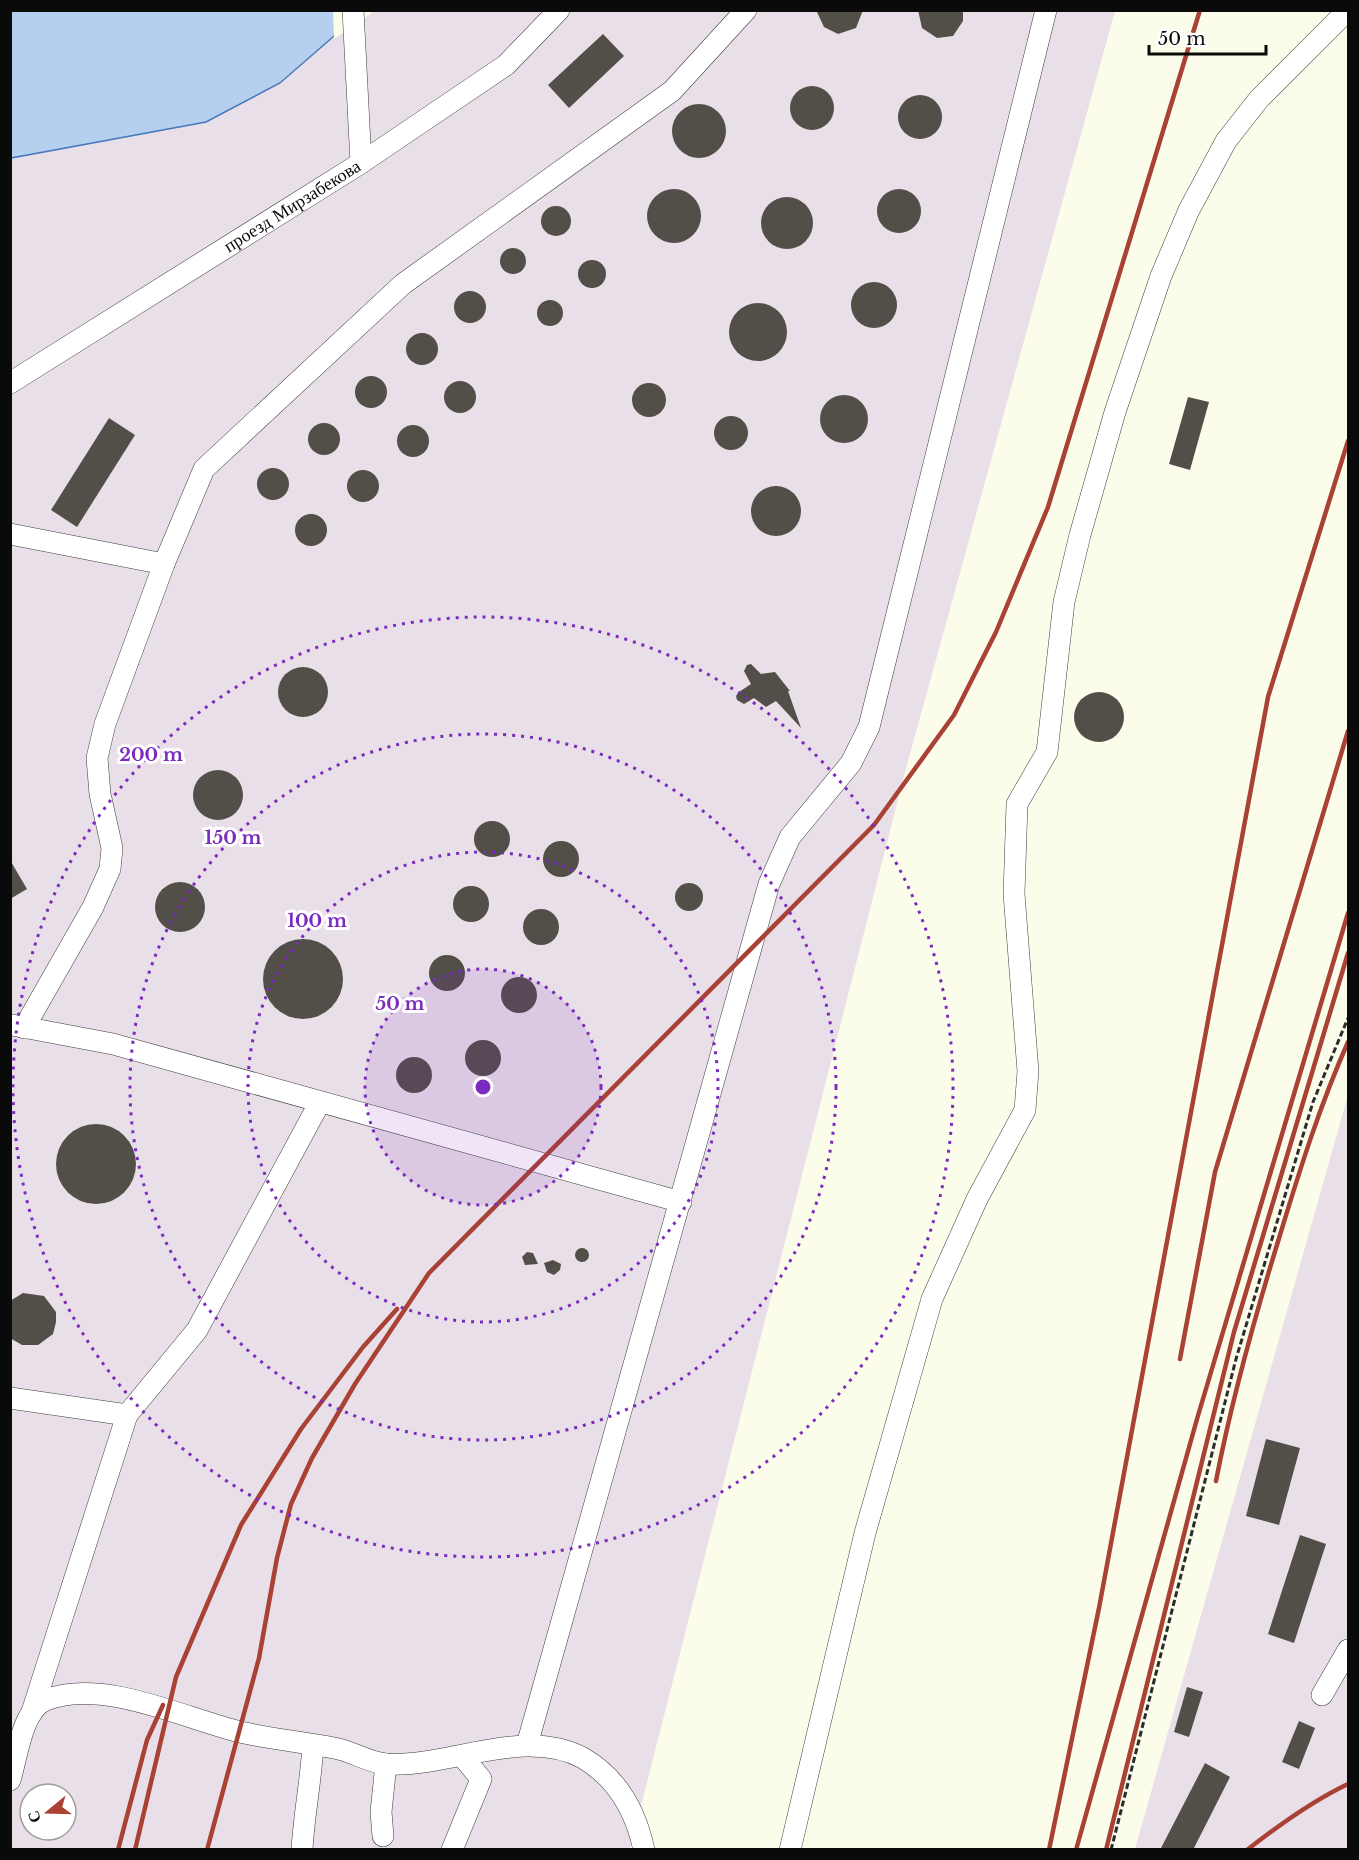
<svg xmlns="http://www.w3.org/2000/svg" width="1359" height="1860" font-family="'Libre Baskerville',serif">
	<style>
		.industrial { fill: #e9dfe8; fill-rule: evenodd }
		.water { fill: #b5cfee; stroke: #4578bc; stroke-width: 1.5 }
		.pier { fill: #fcfceb }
		.building { fill: #524e48 }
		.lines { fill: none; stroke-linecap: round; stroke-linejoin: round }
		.minor-casing { stroke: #3d3d3d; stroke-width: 22 }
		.path { stroke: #2c2c2c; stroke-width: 3; stroke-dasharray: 6 3; stroke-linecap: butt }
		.minor { stroke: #fff; stroke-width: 21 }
		.rail { stroke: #a94234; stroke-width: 4.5 }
		.ring { fill: none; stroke: #7b2cbf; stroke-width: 3; stroke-dasharray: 3 6 }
		.labels { text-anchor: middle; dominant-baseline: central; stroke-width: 6; stroke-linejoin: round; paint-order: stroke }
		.street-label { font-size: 18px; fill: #0a0a0a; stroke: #fff }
		.centre { fill: #7b2cbf; stroke: #fff; stroke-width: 3 }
		.ring-label { font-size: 18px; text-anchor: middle; font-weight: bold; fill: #7b2cbf; stroke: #fff; stroke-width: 6; stroke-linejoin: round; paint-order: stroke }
	</style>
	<rect width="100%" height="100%" fill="#fcfceb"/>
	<g class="industrial">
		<path d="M371 11H1115L905 772 630 1849 11 1850V158L58 149 334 36ZM30 1794H66V1830H30Z"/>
		<path d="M1348 1095V1849H1135Z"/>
	</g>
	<path class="water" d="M11 11H371L334 36 280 83 206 122 11 158Z"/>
	<path class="pier" d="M374 10 372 13 334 39 333 11Z"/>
	<g class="building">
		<path d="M816 10H863L856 28 838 34 824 27Z"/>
		<path d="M918 10H963V21L953 36 937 38 922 28Z"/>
		<path d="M603 34 624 56 569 108 548 85Z"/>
		<circle cx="812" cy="108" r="22"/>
		<circle cx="920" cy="117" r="22"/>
		<circle cx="699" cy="131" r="27"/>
		<circle cx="899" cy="211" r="22"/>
		<circle cx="674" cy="216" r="27"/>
		<circle cx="787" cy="223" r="26"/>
		<circle cx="556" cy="221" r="15"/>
		<circle cx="513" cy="261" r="13"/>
		<circle cx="592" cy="274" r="14"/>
		<circle cx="874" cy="305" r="23"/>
		<circle cx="470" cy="307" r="16"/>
		<circle cx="550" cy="313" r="13"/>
		<circle cx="758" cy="332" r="29"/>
		<circle cx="422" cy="349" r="16"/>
		<circle cx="371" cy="392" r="16"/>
		<circle cx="460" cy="397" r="16"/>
		<circle cx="649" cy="400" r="17"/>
		<circle cx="844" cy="419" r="24"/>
		<path d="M1188 397 1209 402 1190 470 1169 464Z"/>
		<circle cx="731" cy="433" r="17"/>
		<path d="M109 418 135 435 77 527 51 510Z"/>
		<circle cx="324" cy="439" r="16"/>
		<circle cx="413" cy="441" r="16"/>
		<circle cx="273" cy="484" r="16"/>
		<circle cx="363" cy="486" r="16"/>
		<circle cx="776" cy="511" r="25"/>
		<circle cx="311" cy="530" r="16"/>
		<path d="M751 664 761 674 775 672 790 691H788L801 728 776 701 766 707 754 698 744 704 737 700 736 696 739 692 751 684 744 671 747 665Z"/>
		<circle cx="303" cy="692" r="25"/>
		<circle cx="1099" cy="717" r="25"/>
		<circle cx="218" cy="795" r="25"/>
		<circle cx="492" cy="839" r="18"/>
		<circle cx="561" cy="859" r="18"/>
		<path d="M10 860 27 889 10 899Z"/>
		<circle cx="180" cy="907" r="25"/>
		<circle cx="689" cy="897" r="14"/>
		<circle cx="471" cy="904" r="18"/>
		<circle cx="541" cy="927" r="18"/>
		<circle cx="303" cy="979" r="40"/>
		<circle cx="447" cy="973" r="18"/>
		<circle cx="519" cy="995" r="18"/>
		<circle cx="483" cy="1058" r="18"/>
		<circle cx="414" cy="1075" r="18"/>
		<circle cx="96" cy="1164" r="40"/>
		<circle cx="582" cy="1255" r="7"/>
		<path d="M527 1252 533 1253 538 1264 525 1265 522 1257Z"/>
		<path d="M553 1260 561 1264 560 1270 554 1275 547 1272 544 1263Z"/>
		<path d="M23 1293 44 1296 56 1312V1322L53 1334 38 1345H22L10 1338V1301Z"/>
		<path d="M1266 1439 1300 1448 1279 1525 1246 1516Z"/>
		<path d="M1300 1535 1326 1544 1294 1643 1268 1634Z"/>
		<path d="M1187 1687 1203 1692 1189 1737 1174 1732Z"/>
		<path d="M1299 1721 1315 1728 1299 1769 1282 1762Z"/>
		<path d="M1205 1763 1230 1777 1193 1850H1160Z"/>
	</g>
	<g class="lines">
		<g class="minor-casing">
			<g id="minor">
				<path d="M353 10 361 163"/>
				<path id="s1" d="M10 383 361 163 506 65 559 10"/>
				<path d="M10 534 164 564"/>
				<path d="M12 1025 113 1044 681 1202"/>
				<path d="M24 1028 93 907 110 869 112 848 100 794 97 758 105 724 164 564 204 469 403 284 672 91 746 10"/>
				<path d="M10 1398 127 1415"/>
				<path d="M1322 1695 1348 1650"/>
				<path d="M32 1712 127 1415 197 1330 320 1102"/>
				<path d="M527 1745 769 884 790 837 851 763 869 727 1046 10"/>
				<path d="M10 1780C17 1758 22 1709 46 1700 103 1678 183 1718 240 1732 271 1739 303 1742 334 1748 352 1751 367 1762 386 1764 448 1768 525 1726 583 1758 617 1778 636 1812 644 1850"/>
				<path d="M383 1836 381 1812 386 1764"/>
				<path d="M302 1850C304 1814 311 1781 313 1745"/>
				<path d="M452 1850 481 1779 463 1757"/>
				<path d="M790 1850 865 1533 932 1299 977 1199 1025 1110 1028 1071 1014 894 1017 804 1047 752 1064 602 1080 535 1115 412 1161 276 1189 210 1226 141 1259 99 1348 10"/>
			</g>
		</g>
		<path class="path" d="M1111 1850 1236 1359 1313 1102 1348 1018"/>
		<use href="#minor" class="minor"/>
		<g class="rail">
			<path d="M1180 1359 1215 1172 1348 731"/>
			<path d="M1216 1481C1232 1398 1255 1316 1280 1235 1300 1169 1320 1105 1348 1042"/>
			<path d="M118 1850 147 1740 163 1705"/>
			<path d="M135 1850 176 1677 241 1525 301 1429 363 1347 397 1309"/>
			<path d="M207 1850 259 1658 277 1558 291 1504 312 1458 355 1384 429 1273 874 825 954 715 996 632 1048 507 1200 10"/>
			<path d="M1049 1850 1099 1608 1268 697 1348 441"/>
			<path d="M1076 1850 1197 1419 1348 913"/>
			<path d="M1106 1850 1234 1332 1348 953"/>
			<path d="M1247 1850C1279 1825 1312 1801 1348 1784"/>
		</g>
	</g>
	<circle cx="483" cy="1087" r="118" fill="#7b2cbf" fill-opacity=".12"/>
	<g class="ring">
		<circle cx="483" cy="1087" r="118"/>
		<circle cx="483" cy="1087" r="235"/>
		<circle cx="483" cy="1087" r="353"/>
		<circle cx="483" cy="1087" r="470"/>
	</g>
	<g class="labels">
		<g class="street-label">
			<text stroke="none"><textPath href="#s1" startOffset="333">проезд Мирзабекова</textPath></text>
		</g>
	</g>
	<circle cx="483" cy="1087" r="9" class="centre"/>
	<g class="ring-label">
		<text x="151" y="761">200 m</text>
		<text x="233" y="844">150 m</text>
		<text x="317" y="927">100 m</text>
		<text x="400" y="1010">50 m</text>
	</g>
	<rect width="1359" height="1860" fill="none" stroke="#0a0a0a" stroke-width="24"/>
	<g transform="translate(48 1812) rotate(251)"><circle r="28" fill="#ffffff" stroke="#9d9d9d" stroke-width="1.5"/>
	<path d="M0-4.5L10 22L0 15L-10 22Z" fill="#a94234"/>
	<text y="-9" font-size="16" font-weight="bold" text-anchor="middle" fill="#0a0a0a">С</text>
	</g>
	<path d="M1149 45v9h117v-9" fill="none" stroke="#0a0a0a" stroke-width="3"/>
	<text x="1158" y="45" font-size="18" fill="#0a0a0a" stroke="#ffffff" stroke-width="4.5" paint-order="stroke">50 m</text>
</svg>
